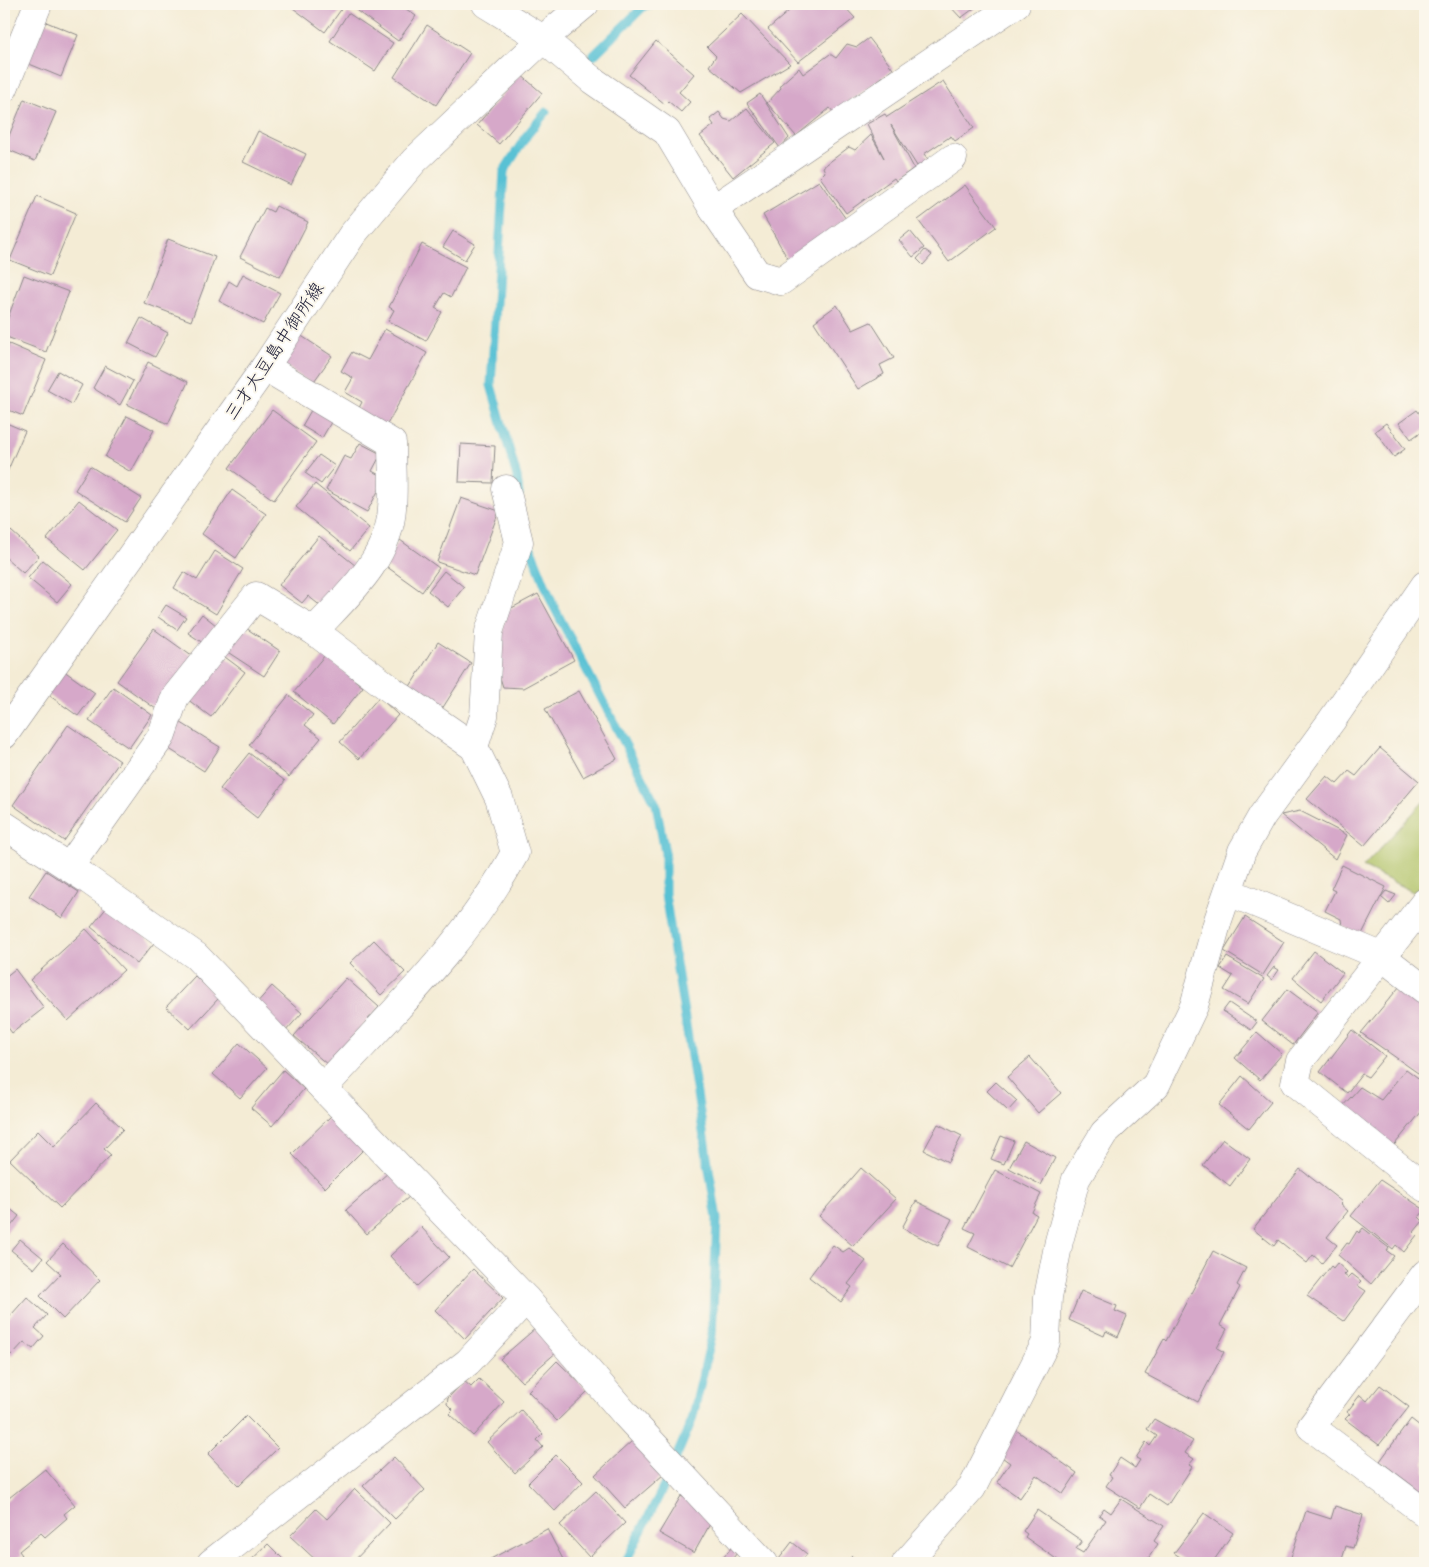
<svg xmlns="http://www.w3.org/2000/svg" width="1429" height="1567" font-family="Sriracha,'Klee One',sans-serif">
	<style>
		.green { fill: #b0c266; stroke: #697250 }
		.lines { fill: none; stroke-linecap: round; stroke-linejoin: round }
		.stream { stroke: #58c1d4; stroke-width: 9 }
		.building { fill: #d6a8c9 }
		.minor-casing { stroke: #8b8788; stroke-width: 29 }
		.major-casing { stroke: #8b8788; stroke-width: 29 }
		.minor { stroke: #fff; stroke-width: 28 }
		.major { stroke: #fff; stroke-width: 28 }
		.labels { text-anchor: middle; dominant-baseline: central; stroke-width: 4; stroke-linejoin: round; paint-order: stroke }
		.street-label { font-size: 18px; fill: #22223b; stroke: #fbf7ec }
	</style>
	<rect width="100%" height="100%" fill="#fbf7ec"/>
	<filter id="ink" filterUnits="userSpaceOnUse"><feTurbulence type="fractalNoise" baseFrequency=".02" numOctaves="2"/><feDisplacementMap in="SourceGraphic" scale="10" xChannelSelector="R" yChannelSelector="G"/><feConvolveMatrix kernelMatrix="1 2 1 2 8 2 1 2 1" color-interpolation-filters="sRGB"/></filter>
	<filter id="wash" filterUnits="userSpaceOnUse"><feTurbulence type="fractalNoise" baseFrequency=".0096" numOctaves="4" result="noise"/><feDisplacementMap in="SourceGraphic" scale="20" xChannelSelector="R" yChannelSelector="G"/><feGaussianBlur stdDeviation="1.12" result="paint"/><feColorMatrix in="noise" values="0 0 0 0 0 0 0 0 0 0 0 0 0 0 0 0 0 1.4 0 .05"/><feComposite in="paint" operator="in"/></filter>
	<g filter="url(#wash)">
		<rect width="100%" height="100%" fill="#f4ecd5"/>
		<path class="green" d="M1425 800V881L1415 893 1363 867Z"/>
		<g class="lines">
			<g class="stream">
				<path d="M593 56 644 6 651 4"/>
				<path d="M519 494 517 477 491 385 504 171 527 135 546 112"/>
				<path d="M527 539 553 605 656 804 665 853V894L717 1219 712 1335 692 1420 664 1486 625 1563"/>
			</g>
		</g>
		<g id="blocks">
			<g class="building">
				<path d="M290 4H345L325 32 289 5Z"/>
				<path d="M362 4H399L416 16 398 41 357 11Z"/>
				<path d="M797 4H842L855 18 798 62 768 29Z"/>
				<path d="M948 4H980L961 18Z"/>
				<path d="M348 13 393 43 375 71 330 41Z"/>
				<path d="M742 14 790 64 741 93 709 66 716 56 707 47Z"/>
				<path d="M39 19 78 35 61 77 22 61Z"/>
				<path d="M427 25 470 53 436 105 394 77Z"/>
				<path d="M869 38 893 69 834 113 830 108 796 136 767 103 781 88 780 85 799 68 803 74 830 54 836 58 847 44 857 47Z"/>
				<path d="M656 41 694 74 679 92 690 102 681 112 668 101 665 104 629 75Z"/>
				<path d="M520 74 542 93 499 144 477 125Z"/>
				<path d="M943 81 974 128 955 141 951 136 924 154 928 159 917 166 891 125 914 168 896 181 894 178 846 213 820 177 825 172 823 167 849 147 855 150 871 135 884 158 867 124 885 114 887 117Z"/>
				<path d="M760 94 789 138 780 148 747 103Z"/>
				<path d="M24 99 56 112 35 161 4 148Z"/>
				<path d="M747 108 775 143 733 177 700 136 714 125 710 119 719 112 724 119 731 121Z"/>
				<path d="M258 131 306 154 291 185 243 162Z"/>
				<path d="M819 181 846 219 789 261 763 215Z"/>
				<path d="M965 185 996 227 949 262 918 220Z"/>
				<path d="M37 196 76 213 50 276 10 260Z"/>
				<path d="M276 206 308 222 280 277 240 257 265 208 273 212Z"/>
				<path d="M453 231 475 244 465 260 443 247Z"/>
				<path d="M910 231 924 248 913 257 899 240Z"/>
				<path d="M168 239 215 257 191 321 144 303Z"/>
				<path d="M422 244 466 267 451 297 444 293 435 308 442 312 426 341 388 321 394 310 389 307Z"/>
				<path d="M925 250 932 255 923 265 917 259Z"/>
				<path d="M243 274 280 293 263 324 219 301 229 281 237 286Z"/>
				<path d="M24 275 69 292 46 352 4 336V328Z"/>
				<path d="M837 305 853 330 871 322 894 358 880 365 884 374 858 389 814 322Z"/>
				<path d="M141 318 168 333 155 357 128 343Z"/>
				<path d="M385 329 427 353 385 428 357 412 362 402 345 392 353 378 341 371 352 352 368 360Z"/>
				<path d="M297 333 332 356 312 384 278 361Z"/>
				<path d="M9 344 46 360 23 416 4 408V357Z"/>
				<path d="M148 362 188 382 168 424 127 404Z"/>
				<path d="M105 366 133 381 120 405 93 388Z"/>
				<path d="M58 371 82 385 72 404 47 390Z"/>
				<path d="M314 405 334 417 322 438 302 426Z"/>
				<path d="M272 410 316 442 274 500 229 468Z"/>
				<path d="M1417 410 1425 421V429L1411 439 1399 423Z"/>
				<path d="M127 416 154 430 131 472 105 457Z"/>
				<path d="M4 422 25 431 4 479Z"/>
				<path d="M1386 423 1405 449 1394 457 1375 431Z"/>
				<path d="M360 443 381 454 372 471 385 478 367 512 326 490 344 456 351 459Z"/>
				<path d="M461 444 495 446 493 483 459 482Z"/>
				<path d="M319 455 335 466 321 484 305 473Z"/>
				<path d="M90 466 141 498 125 522 75 490Z"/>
				<path d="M315 484 369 528 350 551 296 507Z"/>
				<path d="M232 490 266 514 236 558 202 534Z"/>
				<path d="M461 498 499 511 475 575 437 562Z"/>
				<path d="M79 500 117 530 85 570 47 539Z"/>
				<path d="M11 531 39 556 23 573 4 556V539Z"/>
				<path d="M319 536 356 566 322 607 308 596 302 603 279 585Z"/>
				<path d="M400 540 439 568 422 592 383 564Z"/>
				<path d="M215 551 243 569 216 614 174 588 184 572 197 580Z"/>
				<path d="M43 560 72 584 57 602 28 578Z"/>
				<path d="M444 571 464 587 448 607 428 591Z"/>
				<path d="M538 594 574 660 523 688 503 687 497 668 506 611Z"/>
				<path d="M166 605 186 617 177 630 158 617Z"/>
				<path d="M202 614 216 625 203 643 188 633Z"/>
				<path d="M243 626 280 651 264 676 226 651Z"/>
				<path d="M154 629 193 657 156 709 117 681Z"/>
				<path d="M438 642 471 663 442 709 409 688Z"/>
				<path d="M221 654 245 672 211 717 187 699Z"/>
				<path d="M325 655 363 687 333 724 294 692Z"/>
				<path d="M60 668 95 693 78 716 43 691Z"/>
				<path d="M113 687 152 715 129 748 89 721Z"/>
				<path d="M579 691 617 759 583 777 545 709Z"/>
				<path d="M289 695 313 715 305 725 321 738 289 777 249 745Z"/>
				<path d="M379 697 398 715 359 759 340 742Z"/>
				<path d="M178 721 220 747 204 771 163 745Z"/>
				<path d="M68 725 120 761 64 841 13 805Z"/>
				<path d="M1380 748 1419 781 1364 846 1307 799 1327 776 1337 784 1349 771 1356 776Z"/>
				<path d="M249 753 285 781 257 818 220 789Z"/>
				<path d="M1300 811 1347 835 1335 859 1281 815Z"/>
				<path d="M1342 865 1386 887 1361 936 1342 926 1341 919 1325 911 1335 891 1331 889Z"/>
				<path d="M46 871 79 892 62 918 29 896Z"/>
				<path d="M1386 891 1396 895 1389 904 1381 897Z"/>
				<path d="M108 906 154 943 137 964 91 927Z"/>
				<path d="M1245 917 1284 942 1263 975 1224 951Z"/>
				<path d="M86 929 124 970 68 1021 30 980Z"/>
				<path d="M374 940 405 972 381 995 350 963Z"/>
				<path d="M1314 951 1343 973 1321 1001 1293 978Z"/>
				<path d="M1227 957 1264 979 1248 1004 1224 990 1233 976 1220 968Z"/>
				<path d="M1274 967 1279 970 1272 980 1267 976Z"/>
				<path d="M15 969 44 1008 12 1033 4 1022V978Z"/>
				<path d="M195 976 219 998 190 1029 166 1007Z"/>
				<path d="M346 978 379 1007 328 1065 294 1036Z"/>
				<path d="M272 986 302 1013 284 1033 254 1006Z"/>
				<path d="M1400 986 1425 1006V1078L1361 1033Z"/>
				<path d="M1287 989 1318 1012 1293 1045 1262 1021Z"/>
				<path d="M1229 1003 1257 1022 1251 1030 1223 1011Z"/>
				<path d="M1352 1030 1385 1056 1368 1077 1362 1074 1347 1093 1320 1072Z"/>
				<path d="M1257 1032 1282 1054 1260 1080 1235 1058Z"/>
				<path d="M239 1043 267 1068 240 1098 213 1074Z"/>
				<path d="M1030 1057 1061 1093 1038 1113 1007 1077Z"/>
				<path d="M1406 1069 1425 1083V1112L1422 1111 1391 1149 1341 1108 1360 1087 1381 1100Z"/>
				<path d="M283 1070 304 1089 272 1126 251 1108Z"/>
				<path d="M1242 1076 1271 1102 1249 1129 1219 1105Z"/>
				<path d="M996 1082 1017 1101 1008 1111 987 1091Z"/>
				<path d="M96 1103 123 1129 104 1149 111 1155 60 1208 10 1160 38 1131 54 1147Z"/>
				<path d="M333 1114 366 1147 325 1188 292 1154Z"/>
				<path d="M938 1124 962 1136 948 1162 924 1150Z"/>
				<path d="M1001 1136 1014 1141 1004 1164 991 1159Z"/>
				<path d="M1223 1139 1250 1159 1230 1186 1203 1165Z"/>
				<path d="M1024 1141 1055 1158 1041 1185 1009 1168Z"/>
				<path d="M1425 1154V1169L1419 1165Z"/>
				<path d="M861 1168 896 1199 853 1246 819 1216Z"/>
				<path d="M1300 1169 1342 1202 1340 1204 1348 1211 1327 1237 1337 1245 1322 1263 1313 1255 1307 1263 1278 1240 1274 1246 1253 1229Z"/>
				<path d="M995 1170 1041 1194 1032 1212 1037 1215 1009 1268 968 1247 975 1233 964 1228Z"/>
				<path d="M389 1172 410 1196 367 1234 346 1210Z"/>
				<path d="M1380 1180 1425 1210 1419 1217 1423 1221 1414 1232 1417 1235 1404 1252 1396 1245 1393 1249 1351 1216Z"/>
				<path d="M916 1201 952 1219 938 1246 902 1228Z"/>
				<path d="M4 1204 19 1216 4 1235Z"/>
				<path d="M421 1227 449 1257 417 1286 390 1256Z"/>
				<path d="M1363 1228 1389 1248 1387 1251 1394 1256 1371 1284 1338 1255 1347 1243 1349 1244 1357 1231 1359 1233Z"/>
				<path d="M20 1239 43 1258 34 1269 11 1250Z"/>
				<path d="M63 1244 100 1280 63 1319 40 1296 61 1274 47 1261Z"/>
				<path d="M833 1245 843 1252 849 1248 866 1261 848 1284 852 1287 841 1302 809 1277Z"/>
				<path d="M1213 1251 1246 1268 1237 1285 1240 1287 1220 1325 1227 1329 1217 1348 1224 1352 1198 1402 1145 1374 1164 1339 1166 1341Z"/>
				<path d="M1337 1263 1347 1272 1344 1275 1348 1278 1352 1274 1361 1281 1357 1285 1366 1291 1344 1321 1307 1296 1331 1266 1333 1268Z"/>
				<path d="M473 1269 503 1298 465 1339 435 1310Z"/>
				<path d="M1081 1291 1117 1306 1115 1311 1127 1316 1118 1337 1106 1331 1104 1336 1069 1320Z"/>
				<path d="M27 1297 47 1315 35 1328 44 1336 33 1349 24 1342 12 1355 4 1348V1323Z"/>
				<path d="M537 1327 558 1351 522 1382 500 1359Z"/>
				<path d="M557 1361 588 1391 557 1421 528 1391Z"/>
				<path d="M479 1379 504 1402 473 1436 449 1414 453 1410 447 1404 448 1398 464 1381 471 1387Z"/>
				<path d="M1380 1385 1409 1407 1379 1445 1345 1419 1350 1414 1347 1412 1360 1395 1367 1401Z"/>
				<path d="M521 1410 543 1434 537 1440 543 1447 515 1473 487 1442Z"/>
				<path d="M246 1416 278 1448 239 1486 208 1454Z"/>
				<path d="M1154 1419 1193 1441 1185 1453 1194 1459 1189 1465 1192 1467 1167 1506 1149 1494 1140 1508 1106 1486 1112 1477 1109 1475 1120 1458 1135 1468 1140 1460 1136 1458 1146 1442 1150 1446 1157 1436 1147 1429Z"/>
				<path d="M1411 1419 1425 1430V1495L1380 1461Z"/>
				<path d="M1016 1430 1077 1473 1063 1494 1036 1475 1020 1498 997 1482 1010 1463 999 1455Z"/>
				<path d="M632 1441 663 1475 625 1508 595 1475Z"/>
				<path d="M556 1455 583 1482 555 1511 528 1483Z"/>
				<path d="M394 1457 425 1490 395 1519 363 1486Z"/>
				<path d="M45 1469 75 1505 64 1514 67 1518 45 1537 41 1533 19 1551 22 1555 12 1563H4V1502Z"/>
				<path d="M355 1489 390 1523 352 1563H319L290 1536 316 1509 327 1519Z"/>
				<path d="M596 1491 625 1523 589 1557 560 1525Z"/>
				<path d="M681 1496 715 1515 694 1553 659 1533Z"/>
				<path d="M1121 1499 1164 1526 1154 1541 1158 1544 1145 1563H1062L1025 1537 1027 1534 1023 1531 1037 1510 1082 1541 1076 1549 1083 1553 1106 1520 1099 1515 1104 1508 1111 1513Z"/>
				<path d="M1335 1506 1363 1515 1353 1548 1346 1546 1341 1563H1289L1306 1511 1331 1519Z"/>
				<path d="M1204 1513 1233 1533 1212 1563H1189L1174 1553Z"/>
				<path d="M547 1529 565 1563H483Z"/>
				<path d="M792 1542 807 1554 800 1563H776Z"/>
				<path d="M268 1544 287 1563H248Z"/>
				<path d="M731 1548 737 1553 729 1563H719Z"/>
				<path d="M852 1556 857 1560 859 1558 866 1563H846Z"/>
			</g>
		</g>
	</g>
	<g filter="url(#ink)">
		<use href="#blocks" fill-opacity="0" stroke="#8b8788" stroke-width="1"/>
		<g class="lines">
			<g class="minor-casing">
				<g id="minor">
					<path d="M486 4 543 39 592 80 667 132 713 209 1016 4"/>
					<path d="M4 88 38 4"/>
					<path d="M713 209 757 274 781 281 953 158"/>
					<path d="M314 631 393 691 474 747 499 798 515 853C466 943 392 1013 323 1088"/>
					<path d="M474 747 484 716 489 632 519 542 506 489"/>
					<path d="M4 825 87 879 196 956 526 1299 626 1415 764 1563"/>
					<path d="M69 867 161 737 175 697 256 596 314 631C347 595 389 560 392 508 394 486 392 464 392 443L265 367"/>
					<path d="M1229 892 1381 956 1425 990"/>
					<path d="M1425 902 1300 1061 1295 1083 1425 1188"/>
					<path d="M1425 1274 1311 1427 1425 1513"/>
					<path d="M211 1563 468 1362 526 1299"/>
					<path d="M906 1563 972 1488 1046 1342 1048 1297 1059 1241 1076 1179 1104 1133 1156 1085 1194 1006 1218 920 1242 851 1262 816 1332 720 1425 585"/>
				</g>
			</g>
			<g class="major-casing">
				<path id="major" d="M4 735 265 367 352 235 414 161 543 39 585 4"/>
			</g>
			<use href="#minor" class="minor"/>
			<use href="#major" class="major"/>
		</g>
	</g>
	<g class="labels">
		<g class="street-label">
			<text transform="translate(274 351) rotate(-56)">三才大豆島中御所線</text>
		</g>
	</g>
	<rect width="1429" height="1567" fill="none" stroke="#fbf7ec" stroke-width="20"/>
</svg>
